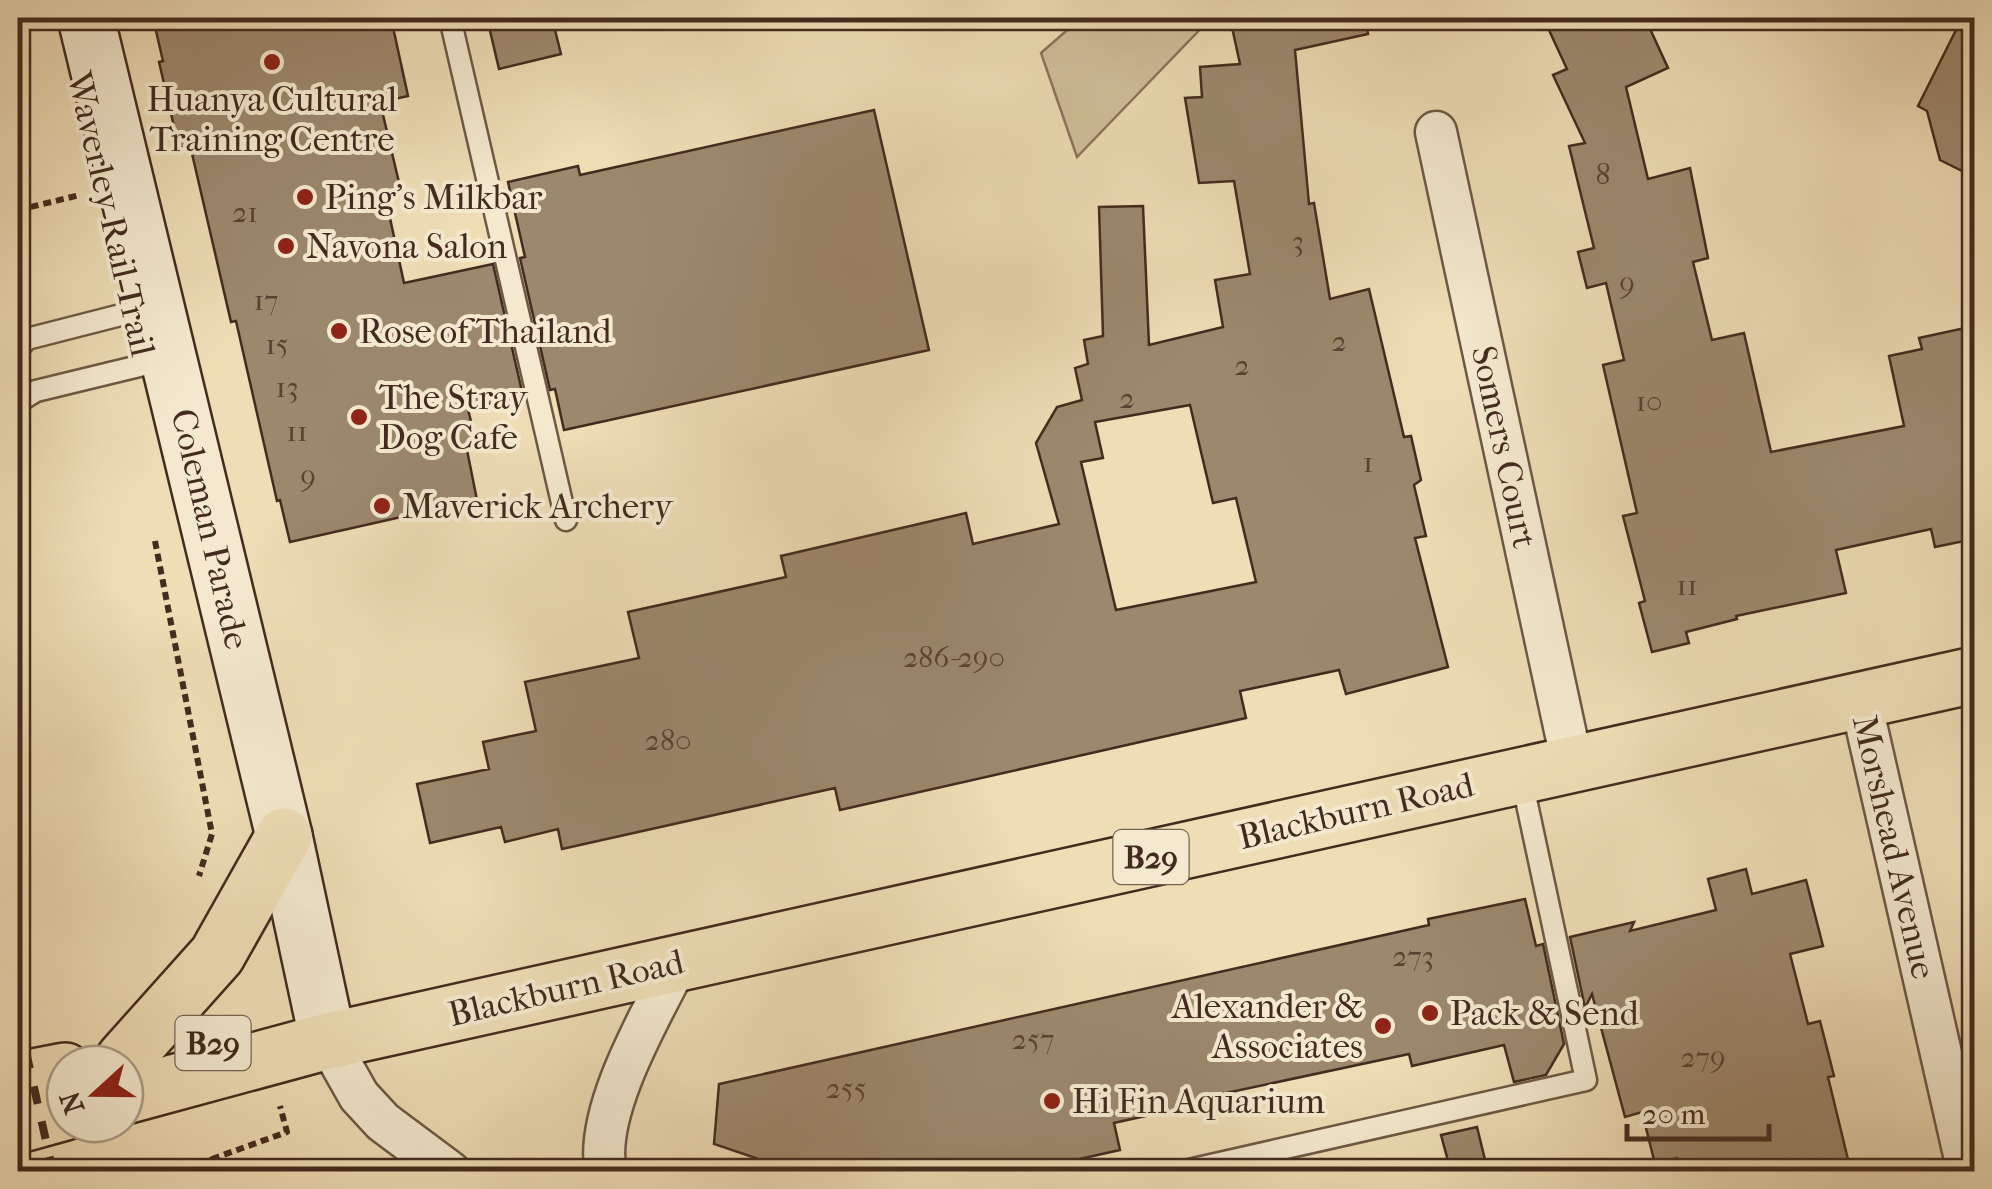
<svg xmlns="http://www.w3.org/2000/svg" width="1992" height="1189" font-family="'IM FELL French Canon',serif">
	<style>
		.green { fill: #d1bf9c; stroke: #8a755e; stroke-width: 2.5 }
		.building { fill: #9c886d; stroke: #432b1f; stroke-width: 2.5; fill-rule: evenodd }
		.lines { fill: none; stroke-linecap: round; stroke-linejoin: round }
		.lane-casing { stroke: #6e5844; stroke-width: 25 }
		.street-casing { stroke: #6e5844; stroke-width: 45 }
		.secondary-casing { stroke: #432b1f; stroke-width: 60 }
		.primary-casing { stroke: #432b1f; stroke-width: 60 }
		.path { stroke: #432b1f; stroke-width: 6; stroke-dasharray: 8 5; stroke-linecap: butt }
		.lane { stroke: #f4e9cf; stroke-width: 20 }
		.street { stroke: #f4e9cf; stroke-width: 40 }
		.secondary { stroke: #f4e9cf; stroke-width: 55 }
		.primary { stroke: #eeddb5; stroke-width: 55 }
		.rail { stroke: #432b1f; stroke-width: 8; stroke-dasharray: 18 18; stroke-linecap: butt }
		.poi-dot { fill: #8f2418; stroke: #f4e9cf; stroke-width: 4 }
		.labels { text-anchor: middle; dominant-baseline: central; stroke-width: 8; stroke-linejoin: round; paint-order: stroke }
		.number-label { font-size: 30px; fill: #594232 }
		.shield { fill: #f4e9cf; stroke: #786454; stroke-width: 2.5 }
		.shield-label { font-size: 32px; font-weight: bold; fill: #432b1f }
		.poi-label { font-size: 35px; fill: #432b1f; stroke: #f4e9cf; text-anchor: start }
		.street-label { font-size: 35px; fill: #432b1f; stroke: #f4e9cf }
	</style>
	<rect width="100%" height="100%" fill="#eeddb5"/>
	<filter id="stains"><feTurbulence type="fractalNoise" baseFrequency=".002" numOctaves="4"/><feColorMatrix values="0 0 0 0 .2 0 0 0 0 .09 0 0 0 0 .02 0 0 0 .5 -.17"/></filter>
	<radialGradient id="worn" r=".72"><stop offset=".6" stop-color="#630" stop-opacity="0"/><stop offset="1" stop-color="#630" stop-opacity=".3"/></radialGradient>
	<path class="green" d="M1081 18H1211L1077 157 1041 53Z"/>
	<g class="building">
		<path d="M153 18H391L408 96 380 102 401 191 385 195 404 283 493 264 523 396 468 409 476 443 466 445 477 500 290 542 280 500 277 501 236 321 231 322 190 145 179 148 159 62 163 61Z"/>
		<path d="M487 18H552L561 54 499 69Z"/>
		<path d="M1230 18H1366L1368 34 1295 50 1309 204 1314 203 1330 299 1369 289 1404 437 1411 436 1421 480 1414 485 1426 536 1415 538 1448 667 1346 694 1339 670 1240 691 1246 718 840 810 835 788 562 849 558 829 505 842 501 827 430 843 417 784 489 769 483 742 536 731 525 682 639 658 628 612 786 577 781 556 966 513 973 544 1059 524 1036 443 1057 407 1082 400 1075 368 1088 364 1084 340 1103 336 1099 207 1143 206 1149 345 1223 327 1215 280 1250 274 1234 181 1199 183 1185 98 1202 97 1200 67 1240 64ZM1190 405 1213 503 1236 498 1256 582 1116 610 1081 462 1103 458 1095 422Z"/>
		<path d="M1571 18H1645L1668 68 1626 87 1648 179 1690 168 1708 258 1693 262 1712 340 1744 333 1771 452 1904 426 1889 356 1922 349 1919 338 1974 326V539L1935 547 1931 529 1836 550 1846 593 1736 616 1737 619 1686 632 1689 643 1652 652 1639 603 1645 601 1623 516 1637 513 1603 365 1624 360 1606 283 1587 288 1578 252 1594 248 1569 146 1585 143 1553 75 1567 69 1548 28Z"/>
		<path d="M1962 18H1974V177L1940 160 1927 111 1918 106Z"/>
		<path d="M874 110 929 350 564 430 555 389 550 390 520 258 525 257 508 182 578 166 580 175Z"/>
		<path d="M1746 869 1752 894 1806 880 1823 946 1790 954 1808 1024 1820 1021 1834 1076 1828 1077 1851 1172H1680L1677 1158 1655 1164 1642 1112 1625 1117 1592 994 1585 1008 1570 937 1634 922 1630 931 1716 910 1708 879Z"/>
		<path d="M1525 899 1536 946 1543 944 1564 1044 1546 1075 1514 1082 1504 1045 1412 1066 1409 1054 1212 1096 1213 1101 1114 1123 1120 1150 1021 1172H797L714 1144 719 1084 1429 925 1428 919Z"/>
		<path d="M1477 1127 1488 1172H1451L1441 1135Z"/>
	</g>
	<g class="lines">
		<g class="lane-casing">
			<g id="lane">
				<path d="M450 18 566 520"/>
				<path d="M18 349 27 339 152 307"/>
				<path d="M18 402 36 391 168 359"/>
				<path d="M1180 1172 1586 1080 1521 776"/>
			</g>
		</g>
		<g class="street-casing">
			<g id="street">
				<path d="M1436 132 1572 763"/>
				<path d="M1860 698 1968 1172"/>
				<path d="M328 1041 359 1096 383 1122 450 1172"/>
				<path d="M606 1172C593 1113 651 1015 678 962"/>
			</g>
		</g>
		<g class="secondary-casing">
			<path id="secondary" d="M86 18 284 836 328 1041"/>
		</g>
		<g class="primary-casing">
			<g id="primary">
				<path d="M124 1059 217 955 284 836"/>
				<path d="M18 1080 65 1071"/>
				<path d="M125 1096 328 1041 1974 675"/>
				<path d="M18 1125 65 1112"/>
			</g>
		</g>
		<g class="path">
			<path d="M18 210 80 195"/>
			<path d="M155 541 212 834 199 876"/>
			<path d="M214 1172 212 1159 287 1132 280 1106"/>
		</g>
		<use href="#lane" class="lane"/>
		<use href="#street" class="street"/>
		<use href="#secondary" class="secondary"/>
		<use href="#primary" class="primary"/>
		<path class="rail" d="M18 1016 53 1172"/>
	</g>
	<g class="poi-dot">
		<circle cx="272" cy="62" r="10"/>
		<circle cx="305" cy="197" r="10"/>
		<circle cx="286" cy="246" r="10"/>
		<circle cx="339" cy="331" r="10"/>
		<circle cx="359" cy="417" r="10"/>
		<circle cx="382" cy="506" r="10"/>
		<circle cx="1430" cy="1013" r="10"/>
		<circle cx="1383" cy="1026" r="10"/>
		<circle cx="1052" cy="1101" r="10"/>
	</g>
	<g class="labels">
		<g class="number-label">
			<text x="1603" y="174">8</text>
			<text x="245" y="212">21</text>
			<text x="1298" y="241">3</text>
			<text x="1627" y="283">9</text>
			<text x="266" y="300">17</text>
			<text x="1339" y="341">2</text>
			<text x="277" y="344">15</text>
			<text x="1242" y="365">2</text>
			<text x="287" y="387">13</text>
			<text x="1127" y="398">2</text>
			<text x="1649" y="401">10</text>
			<text x="297" y="431">11</text>
			<text x="1368" y="462">1</text>
			<text x="308" y="476">9</text>
			<text x="1687" y="585">11</text>
			<text x="954" y="657">286-290</text>
			<text x="668" y="740">280</text>
			<text x="1413" y="956">273</text>
			<text x="1033" y="1039">257</text>
			<text x="1703" y="1057">279</text>
			<text x="846" y="1088">255</text>
		</g>
		<g class="shield">
			<rect x="1113.5" y="830" width="75" height="54" rx="8"/>
			<rect x="175.5" y="1016" width="75" height="54" rx="8"/>
		</g>
		<g class="shield-label">
			<text x="1151" y="857">B29</text>
			<text x="213" y="1043">B29</text>
		</g>
		<g class="poi-label">
			<text x="272" y="99" text-anchor="middle">Huanya Cultural<tspan x="272" dy="40">Training Centre</tspan></text>
			<text x="325" y="197">Ping's Milkbar</text>
			<text x="306" y="246">Navona Salon</text>
			<text x="359" y="331">Rose of Thailand</text>
			<text x="379" y="397">The Stray<tspan x="379" dy="40">Dog Cafe</tspan></text>
			<text x="402" y="506">Maverick Archery</text>
			<text x="1363" y="1006" text-anchor="end">Alexander &amp;<tspan x="1363" dy="40">Associates</tspan></text>
			<text x="1450" y="1013">Pack &amp; Send</text>
			<text x="1072" y="1101">Hi Fin Aquarium</text>
		</g>
		<g class="street-label">
			<text transform="translate(111 214) rotate(77)">Waverley Rail Trail</text>
			<text transform="translate(1504 447) rotate(78)">Somers Court</text>
			<text transform="translate(210 529) rotate(77)">Coleman Parade</text>
			<text transform="translate(1356 811) rotate(-13)">Blackburn Road</text>
			<text transform="translate(1894 847) rotate(77)">Morshead Avenue</text>
			<text transform="translate(566 988) rotate(-13)">Blackburn Road</text>
		</g>
	</g>
	<rect width="1992" height="1189" fill="none" stroke="#eeddb5" stroke-width="60"/>
	<rect x="20" y="20" width="1952" height="1149" fill="none" stroke="#432b1f" stroke-width="5"/>
	<rect x="30" y="30" width="1932" height="1129" fill="none" stroke="#432b1f" stroke-width="2.5"/>
	<g transform="translate(95 1094) rotate(249)"><circle r="48" fill="#f4e9cf" stroke="#ad9d89" stroke-width="2.5"/>
	<path d="M0-8L18 38L0 25L-18 38Z" fill="#8f2418"/>
	<text y="-15" font-size="28" font-weight="bold" text-anchor="middle" fill="#432b1f">N</text>
	</g>
	<path d="M1627 1124v15h142v-15" fill="none" stroke="#432b1f" stroke-width="5"/>
	<text x="1642" y="1124" font-size="30" fill="#432b1f" stroke="#f4e9cf" stroke-width="8" paint-order="stroke">20 m</text>
	<rect width="100%" height="100%" filter="url(#stains)"/>
	<rect width="100%" height="100%" fill="url(#worn)"/>
</svg>
